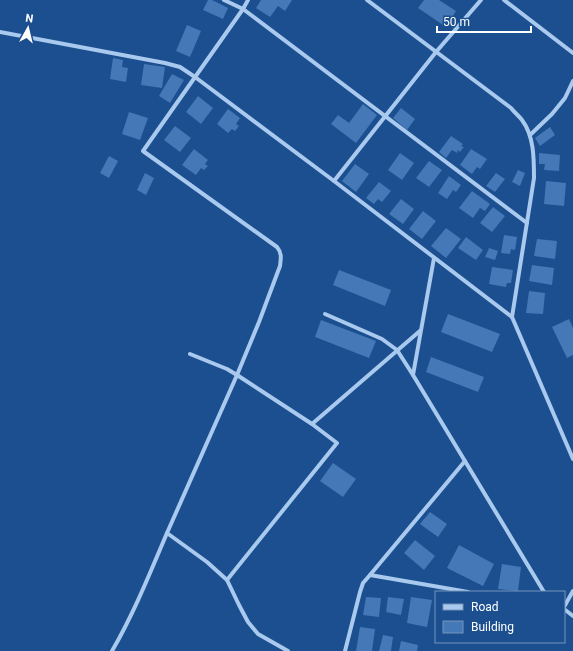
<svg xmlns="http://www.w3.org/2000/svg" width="573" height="651" font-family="Roboto,sans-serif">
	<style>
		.building { fill: #4478b7 }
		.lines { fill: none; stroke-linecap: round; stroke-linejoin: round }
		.minor { stroke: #a9c9ee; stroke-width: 4 }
	</style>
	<rect width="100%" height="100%" fill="#1b4f8f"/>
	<g class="building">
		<path d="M208 0H212L228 8 223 19 203 10Z"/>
		<path d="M261 0H292L285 11 278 6 270 17 256 8Z"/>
		<path d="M424 0H439L456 11 446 27 418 8Z"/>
		<path d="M187 25 201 31 190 57 176 51Z"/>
		<path d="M113 58 123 60 122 67 128 68 126 82 110 79Z"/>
		<path d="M144 64 165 67 162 88 141 85Z"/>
		<path d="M172 74 184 80 170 103 159 96Z"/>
		<path d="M198 96 213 108 201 124 186 112Z"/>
		<path d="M363 104 377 115 356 143 331 124 338 115 349 123Z"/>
		<path d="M401 108 415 119 407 130 393 118Z"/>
		<path d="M228 109 240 118 236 124 239 126 235 131 232 129 228 133 217 124Z"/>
		<path d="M129 112 148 118 140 140 122 134Z"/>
		<path d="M175 126 191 138 180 152 164 140Z"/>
		<path d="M550 127 555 135 540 146 535 138Z"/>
		<path d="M451 136 463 144 461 146 464 147 460 152 458 150 457 153 452 150 446 158 439 152Z"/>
		<path d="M194 149 208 160 205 164 208 166 204 170 201 168 196 175 182 165Z"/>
		<path d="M471 149 487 159 480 169 477 167 472 174 460 165Z"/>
		<path d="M400 153 414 163 402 180 388 170Z"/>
		<path d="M539 153 560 155 559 171 544 170 545 164H539Z"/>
		<path d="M109 156 118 161 109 178 100 173Z"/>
		<path d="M429 161 442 170 429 187 416 178Z"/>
		<path d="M355 164 369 174 356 192 342 181Z"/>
		<path d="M518 170 525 173 520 186 512 182Z"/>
		<path d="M145 173 154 178 146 195 137 190Z"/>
		<path d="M496 173 505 179 495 192 486 186Z"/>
		<path d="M449 176 461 185 456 192 453 190 447 199 438 193Z"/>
		<path d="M546 181 566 183 564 206 544 204Z"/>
		<path d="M379 182 391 191 382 202 378 199 374 204 366 198Z"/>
		<path d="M472 191 490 204 485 211 480 208 473 218 459 208Z"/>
		<path d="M401 199 414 209 403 224 389 214Z"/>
		<path d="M493 207 505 216 492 232 480 223Z"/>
		<path d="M423 211 436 221 422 239 409 229Z"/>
		<path d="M446 228 461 239 446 258 431 246Z"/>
		<path d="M504 235 517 237 515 250 511 249 510 254 501 253Z"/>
		<path d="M466 237 483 250 476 260 458 248Z"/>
		<path d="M537 239 557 241 555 259 534 256Z"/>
		<path d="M489 248 498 251 495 260 485 257Z"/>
		<path d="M532 265 554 268 552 285 529 281Z"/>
		<path d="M492 267 513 270 511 283H507L506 287 489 284Z"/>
		<path d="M339 270 391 290 385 306 333 285Z"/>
		<path d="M529 291 545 293 543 314 526 313Z"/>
		<path d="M448 314 500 334 492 352 441 332Z"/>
		<path d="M569 319 573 328V355L567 358 552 327Z"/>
		<path d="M321 320 376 341 369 358 315 337Z"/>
		<path d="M431 357 484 377 478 392 426 372Z"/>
		<path d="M333 463 356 479 343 497 320 481Z"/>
		<path d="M430 512 447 524 438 537 420 524Z"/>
		<path d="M415 540 435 556 424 570 404 553Z"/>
		<path d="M459 545 494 564 483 586 447 568Z"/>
		<path d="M502 564 521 567 518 591 498 589Z"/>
		<path d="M366 597 381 598 379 617 363 615Z"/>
		<path d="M388 597 404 599 401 615 386 612Z"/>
		<path d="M411 597 432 600 427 627 407 623Z"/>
		<path d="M360 627 375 629 372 651H356Z"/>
		<path d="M383 635 393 637 391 651H379Z"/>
		<path d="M401 641 418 645 417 651H399Z"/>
	</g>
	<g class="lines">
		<g class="minor">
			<path d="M224 0 243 9 527 223"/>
			<path d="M248 0 243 9 143 151 277 247C282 253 281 258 280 266L259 322 237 375 167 533 207 562 227 580 239 605 248 622 258 634 288 651"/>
			<path d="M367 0 511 108C514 112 519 116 522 120 534 136 534 158 534 178L512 317"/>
			<path d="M504 0 573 53"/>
			<path d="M0 32 165 63 180 67 195 77 334 181 512 317 573 459"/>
			<path d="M530 135 552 114 565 98 573 81"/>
			<path d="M334 181 436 52 481 0"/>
			<path d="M434 258 413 375 544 592"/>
			<path d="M325 314 382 339 397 350 413 375"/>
			<path d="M190 354 227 369 237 375 312 424 337 443 227 580"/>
			<path d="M312 424 421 330"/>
			<path d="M370 575 465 461"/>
			<path d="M564 607 573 591"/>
			<path d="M564 609 573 616"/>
			<path d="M112 651C134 613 150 573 167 533"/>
			<path d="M345 651 360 592 363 583 370 575 468 592"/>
		</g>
	</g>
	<rect x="435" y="591" width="130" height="52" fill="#1b4f8f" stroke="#7695bc"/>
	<rect x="443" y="604" width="20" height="6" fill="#a9c9ee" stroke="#7695bc"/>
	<text x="471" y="611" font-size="12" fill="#ffffff">Road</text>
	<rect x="443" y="621" width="20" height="12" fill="#4478b7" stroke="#7695bc"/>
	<text x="471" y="631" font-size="12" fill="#ffffff">Building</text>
	<g transform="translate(28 28) rotate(8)" stroke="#1b4f8f" stroke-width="3" paint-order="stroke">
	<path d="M0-3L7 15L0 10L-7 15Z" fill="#ffffff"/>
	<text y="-6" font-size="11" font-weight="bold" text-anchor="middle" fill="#ffffff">N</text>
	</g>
	<path d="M437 26v6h94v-6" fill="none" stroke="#ffffff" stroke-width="2"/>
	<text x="443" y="26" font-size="12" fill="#ffffff" stroke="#1b4f8f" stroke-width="3" paint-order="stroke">50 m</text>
</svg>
